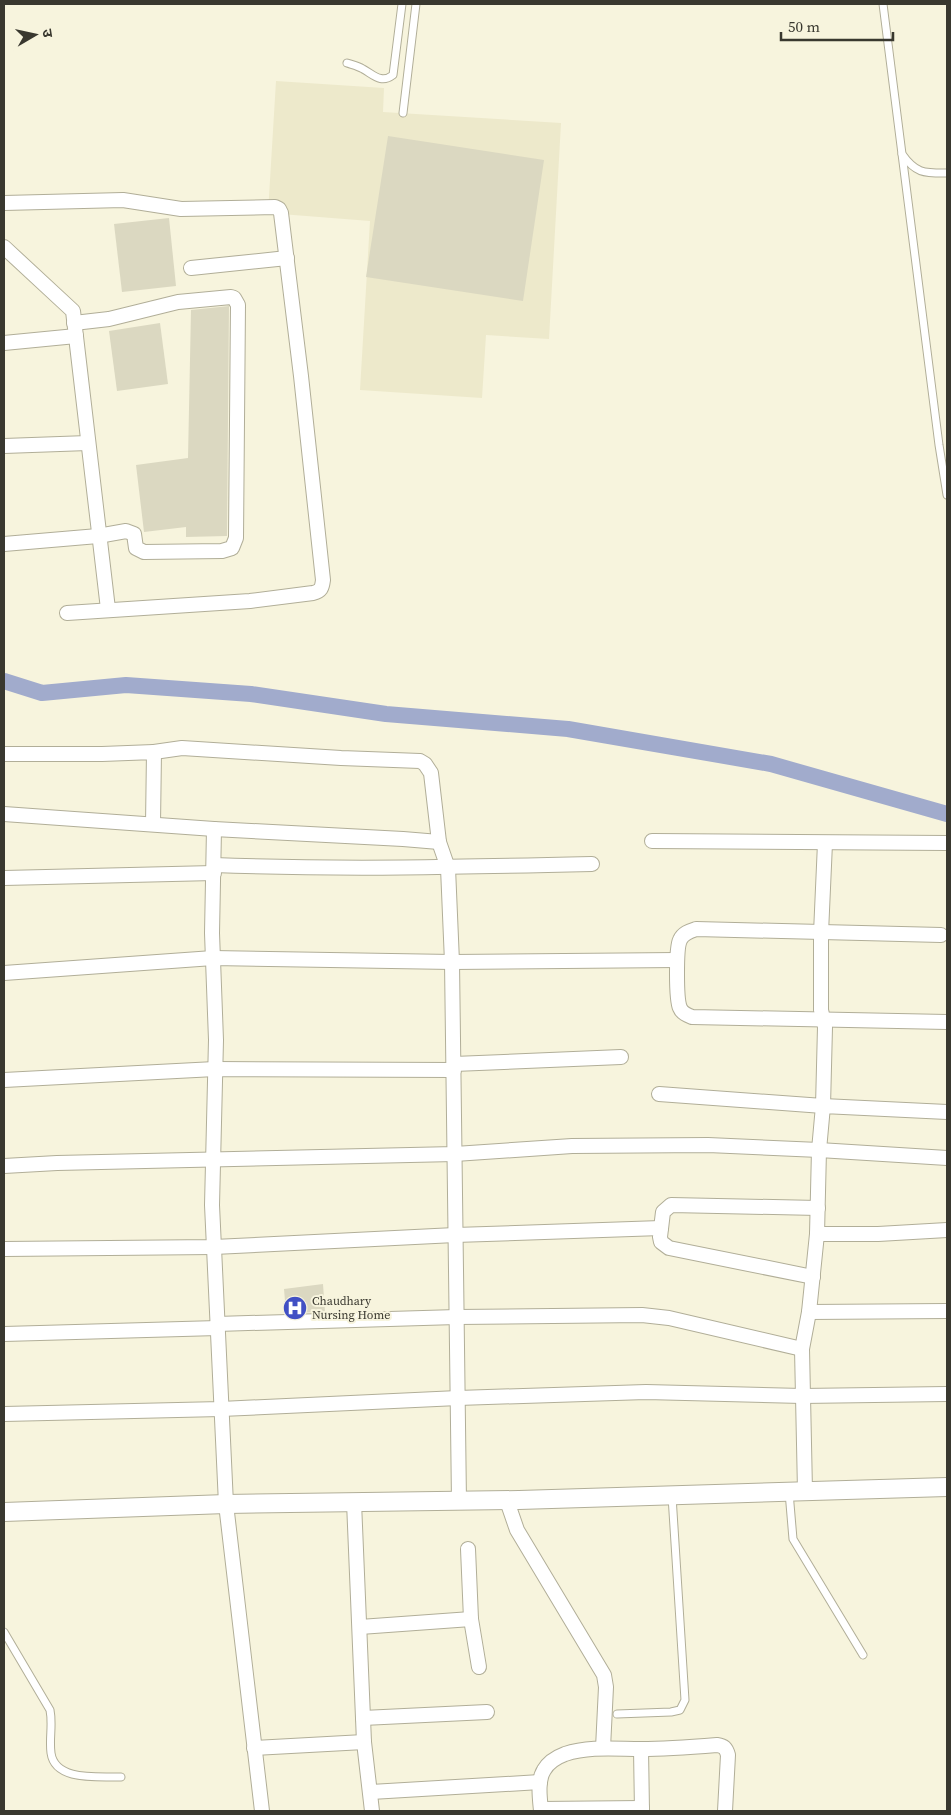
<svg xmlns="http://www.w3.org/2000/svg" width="951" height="1815" font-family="'Source Serif 4','Noto Sans Devanagari',serif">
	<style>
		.built { fill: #ede9cb }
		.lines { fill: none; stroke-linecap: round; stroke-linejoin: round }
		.canal { stroke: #a1abcc; stroke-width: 16 }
		.building { fill: #dbd8c1 }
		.service-casing { stroke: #b1ae98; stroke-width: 9 }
		.minor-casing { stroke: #b1ae98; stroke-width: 16 }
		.tertiary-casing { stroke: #b1ae98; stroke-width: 20 }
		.service { stroke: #fff; stroke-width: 7 }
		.minor { stroke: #fff; stroke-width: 14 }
		.tertiary { stroke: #fff; stroke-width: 18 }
		.labels { text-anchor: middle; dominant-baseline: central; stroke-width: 4; stroke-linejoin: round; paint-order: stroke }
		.poi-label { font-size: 12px; fill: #39382f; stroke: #f7f4dd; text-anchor: start }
	</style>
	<rect width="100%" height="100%" fill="#f7f4dd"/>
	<path class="built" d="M276 81 384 88 383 112 561 123 549 339 486 335 482 398 360 390 370 221 268 213Z"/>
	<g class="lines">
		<path class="canal" d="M4 681 42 693 126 685 251 694 386 714 568 729 771 764 947 814"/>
	</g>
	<g class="building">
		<path d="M388 136 544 160 523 301 366 277Z"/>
		<path d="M169 218 176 286 122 292 114 224Z"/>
		<path d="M229 306 227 536 186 537V527L144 532 136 465 188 458 191 310Z"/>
		<path d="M160 323 168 384 117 391 109 331Z"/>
		<path d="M323 1284 325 1312 286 1313 284 1289Z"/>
	</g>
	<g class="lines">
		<g class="service-casing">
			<g id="service">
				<path d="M883 4 902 154C916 174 925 173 947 173"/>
				<path d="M347 63C353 65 358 66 363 69 374 75 381 84 393 75L402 4"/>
				<path d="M403 113 416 4"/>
				<path d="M902 154 939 445 947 495"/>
				<path d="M789 1492 793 1539 863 1655"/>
				<path d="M4 1632 50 1710C53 1725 49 1738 51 1753 55 1782 99 1776 121 1777"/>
				<path d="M617 1714 671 1712 680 1710 685 1700 672 1496"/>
			</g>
		</g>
		<g class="minor-casing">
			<g id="minor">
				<path d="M4 203 123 200 181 209 275 207 279 209 281 213 301 376 323 580C322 588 321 591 313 593L250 601 67 613"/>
				<path d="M4 247 73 311 108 609"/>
				<path d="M191 268 287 258"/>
				<path d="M4 343 76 336"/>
				<path d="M4 446 88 443"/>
				<path d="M4 544 98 536 126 531 134 534 136 548 144 552 222 551 232 548 236 538 238 305 234 298 231 297 178 302 109 319 74 323"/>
				<path d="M154 752 182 748 341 758 420 761 425 764 431 773 439 842 448 868 452 962 459 1501"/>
				<path d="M4 754H102L154 752 153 824"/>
				<path d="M4 814 214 829 403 839 439 842"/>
				<path d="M214 829 212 933 216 1040 212 1205 226 1504 262 1811"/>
				<path d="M652 841 947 843"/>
				<path d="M214 865C340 870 466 867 592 864"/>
				<path d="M4 878 214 873"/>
				<path d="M941 935 696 929C690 931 683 933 680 940 676 948 676 999 680 1008 682 1013 687 1015 692 1017L947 1022"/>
				<path d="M4 973 213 958 452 962 677 960"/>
				<path d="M454 1064 621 1057"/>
				<path d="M4 1080 215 1069 454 1070"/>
				<path d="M659 1094 823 1106 825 1027 821 1010V933L825 843"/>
				<path d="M4 1166 57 1163 455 1154 572 1146 708 1145 819 1150 947 1158"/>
				<path d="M817 1234H878L947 1230"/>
				<path d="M4 1249 214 1247 455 1235 661 1228"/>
				<path d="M813 1277 669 1248 661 1242 660 1237 663 1212 671 1205 818 1208"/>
				<path d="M809 1312 947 1311"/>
				<path d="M217 1324 457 1317 642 1315 669 1318 802 1349"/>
				<path d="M4 1334 218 1328"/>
				<path d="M4 1414 221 1409 458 1398 646 1392 802 1396 947 1394"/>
				<path d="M805 1491 802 1349 809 1312 817 1234 819 1150 823 1106 947 1112"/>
				<path d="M507 1501 517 1530 604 1675 606 1687 603 1748"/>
				<path d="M354 1502 364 1742 372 1811"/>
				<path d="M468 1549 471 1619 479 1667"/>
				<path d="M360 1627 471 1619"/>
				<path d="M363 1718 487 1712"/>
				<path d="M254 1748 364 1742"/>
				<path d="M641 1749 642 1811"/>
				<path d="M371 1792 540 1782"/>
				<path d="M541 1809 642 1808"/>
				<path d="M541 1811C540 1799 537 1781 544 1770 548 1763 557 1757 565 1754 589 1746 616 1749 641 1749 666 1749 692 1747 717 1745 724 1746 726 1748 728 1755L725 1811"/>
			</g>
		</g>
		<g class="tertiary-casing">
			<path id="tertiary" d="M4 1512 226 1504 519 1500 947 1487"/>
		</g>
		<use href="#service" class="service"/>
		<use href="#minor" class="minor"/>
		<use href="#tertiary" class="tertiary"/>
	</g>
	<defs>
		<g id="hospital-disc" transform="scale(1.25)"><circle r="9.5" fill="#4150c4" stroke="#f7f4dd"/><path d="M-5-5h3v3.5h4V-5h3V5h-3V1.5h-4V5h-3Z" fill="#fff"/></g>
	</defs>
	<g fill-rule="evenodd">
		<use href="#hospital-disc" x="295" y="1308"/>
	</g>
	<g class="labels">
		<g class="poi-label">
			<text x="312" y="1301">Chaudhary<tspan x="312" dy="14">Nursing Home</tspan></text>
		</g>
	</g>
	<rect width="951" height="1815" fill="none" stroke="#39382f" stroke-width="10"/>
	<g transform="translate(35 35) rotate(81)" stroke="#f7f4dd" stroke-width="4" paint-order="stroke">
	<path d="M0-4L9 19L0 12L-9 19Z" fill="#39382f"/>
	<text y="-8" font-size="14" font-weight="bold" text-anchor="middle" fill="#39382f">उ</text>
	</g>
	<path d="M781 32v8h112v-8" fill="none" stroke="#39382f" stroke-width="2.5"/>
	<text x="788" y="32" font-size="15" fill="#39382f" stroke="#f7f4dd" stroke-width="4" paint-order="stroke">50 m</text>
</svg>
